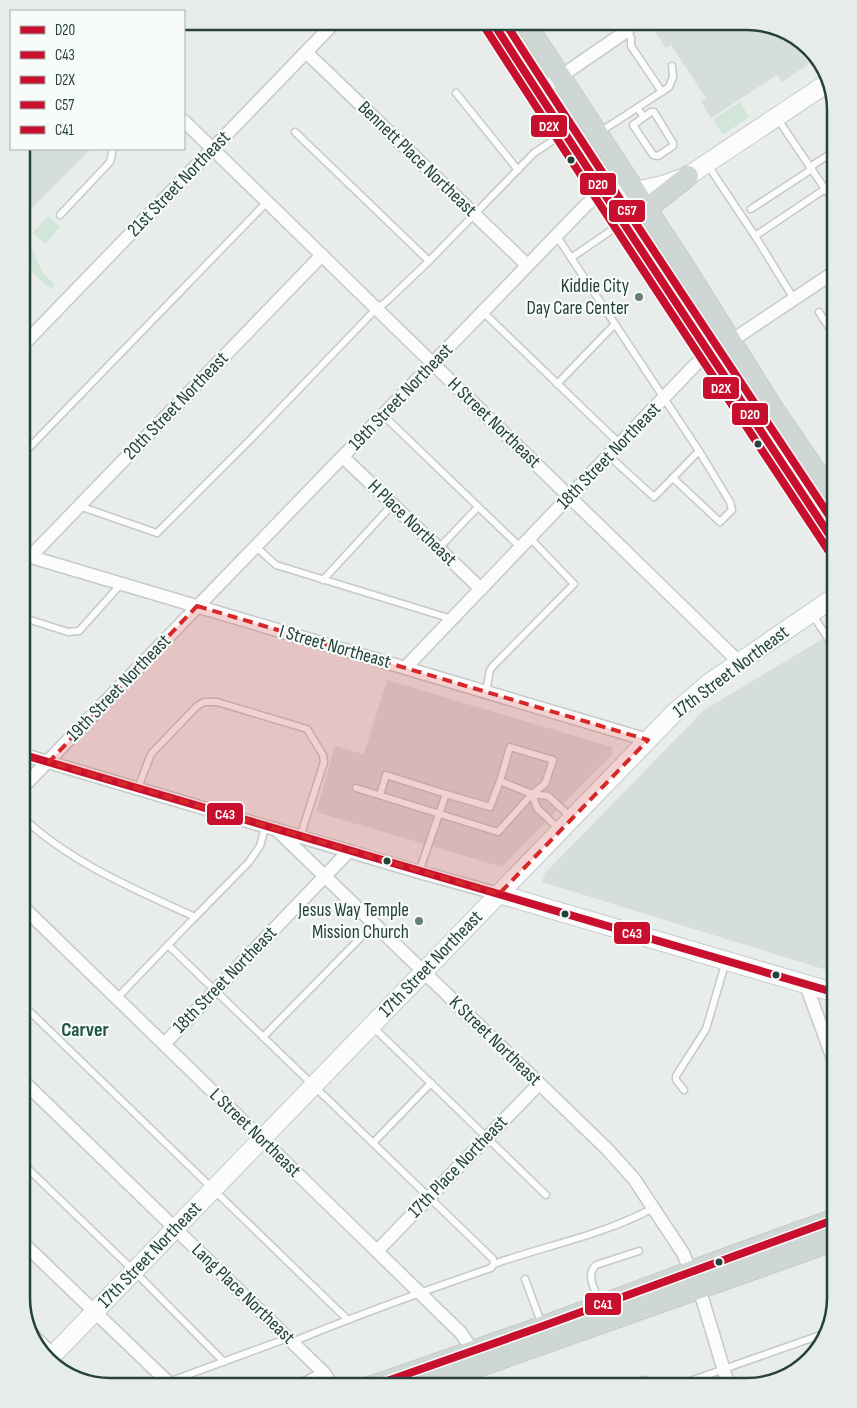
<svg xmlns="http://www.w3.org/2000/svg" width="857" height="1408" font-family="'Sofia Sans Condensed',sans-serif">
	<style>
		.built { fill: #d6dedb }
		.green { fill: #d1e6d8 }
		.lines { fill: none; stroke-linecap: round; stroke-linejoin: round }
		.lane-casing { stroke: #c5cac8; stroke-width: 9 }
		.street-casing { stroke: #c5cac8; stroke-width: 15 }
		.secondary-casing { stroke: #c3cbc8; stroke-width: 20 }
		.primary-casing { stroke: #c3ccc9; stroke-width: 22 }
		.lane { stroke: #fcfcfc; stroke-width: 6 }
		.street { stroke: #fcfcfc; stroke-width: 12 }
		.secondary { stroke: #fcfcfc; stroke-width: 18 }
		.primary { stroke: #cfd7d5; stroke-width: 20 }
		.bus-1-casing { stroke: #f7fbf9; stroke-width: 11 }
		.bus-2-casing { stroke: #f7fbf9; stroke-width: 11 }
		.bus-3-casing { stroke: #f7fbf9; stroke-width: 11 }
		.bus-4-casing { stroke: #f7fbf9; stroke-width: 11 }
		.bus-5-casing { stroke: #f7fbf9; stroke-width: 11 }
		.bus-1 { stroke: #c8102e; stroke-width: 8 }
		.bus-2 { stroke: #c8102e; stroke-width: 8 }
		.bus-3 { stroke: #c8102e; stroke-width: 8 }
		.bus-4 { stroke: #c8102e; stroke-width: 8 }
		.bus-5 { stroke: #c8102e; stroke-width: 8 }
		.marked { fill: #d62828; fill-opacity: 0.2; stroke: #d62828; stroke-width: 4; stroke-dasharray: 10 6; stroke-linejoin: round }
		.bus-dot { fill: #24423a; stroke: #f7fbf9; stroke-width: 2 }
		.poi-dot { fill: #697e78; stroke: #f7fbf9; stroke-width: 2 }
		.labels { text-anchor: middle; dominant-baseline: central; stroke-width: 4.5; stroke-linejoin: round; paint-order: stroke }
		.street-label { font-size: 19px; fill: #24423a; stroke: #f7fbf9 }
		.poi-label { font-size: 19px; fill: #24423a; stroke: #f7fbf9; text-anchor: end }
		.neighbourhood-label { font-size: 20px; font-weight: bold; fill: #1f5548; stroke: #f7fbf9 }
		.rim { fill: none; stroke: #24423a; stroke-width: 2.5 }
		.line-badge { stroke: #f7fbf9; stroke-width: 2 }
		.badge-label { font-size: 14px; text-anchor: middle; font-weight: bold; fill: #fff }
	</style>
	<rect width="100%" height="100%" fill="#e8edeb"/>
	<g class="built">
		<path d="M672 21H753L789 34 809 64 782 82 777 75 711 118 701 101 706 98 671 45 666 48 655 32Z"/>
		<path d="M21 149H91L21 219Z"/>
		<path d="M836 631V973L542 882 545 873 704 710Z"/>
		<path d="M387 680 612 747 613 753 502 867 316 812 335 746 364 754Z"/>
	</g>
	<g class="green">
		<path d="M740 102 749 117 723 135 713 120Z"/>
		<path d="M48 216 60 227 45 244 33 233Z"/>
		<path d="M21 225 43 273 54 284 53 289 44 284 21 259Z"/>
	</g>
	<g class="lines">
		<g class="lane-casing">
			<g id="lane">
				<path d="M622 21 631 38V46L662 92"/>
				<path d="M628 30 640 21"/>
				<path d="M456 93 518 170"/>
				<path d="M637 108 644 117 651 112H654L673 143V146L658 156 653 155 633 125 644 117"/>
				<path d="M777 118 825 189"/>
				<path d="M295 132 429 261"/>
				<path d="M600 132 669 87 673 77 672 66"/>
				<path d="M707 164 755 236"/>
				<path d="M810 167 836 150"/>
				<path d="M751 209 812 169"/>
				<path d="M60 215 110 162 113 149"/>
				<path d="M556 235 699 451 654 497 609 456"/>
				<path d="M571 258 622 223"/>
				<path d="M794 299 755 236 825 189 836 204"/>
				<path d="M483 312 620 444"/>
				<path d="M819 312 836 338"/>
				<path d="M557 384 615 324"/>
				<path d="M383 415 521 548"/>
				<path d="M21 456 267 202"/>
				<path d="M673 478 720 522 732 510 730 502 699 451"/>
				<path d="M79 506 157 533 250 440 376 309 386 302 429 261 534 153 561 135"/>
				<path d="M256 547 276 565 452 619"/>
				<path d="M439 548 478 507"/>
				<path d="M323 580 393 504"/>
				<path d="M812 614 833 646"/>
				<path d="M21 617 68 632 79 631 121 584"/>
				<path d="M486 692 490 670 493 666 574 584 530 538"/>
				<path d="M138 788 151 754 197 706 204 702H217L307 729 323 755 324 762 300 837"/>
				<path d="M356 788 498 832 532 794 545 784 553 760 510 747 500 781"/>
				<path d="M532 794 537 808 560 830"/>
				<path d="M380 795 386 775 446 794"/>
				<path d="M21 816C71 863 134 889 195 917L249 862 260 846 265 827"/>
				<path d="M419 872 446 794 490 807 500 781 532 794 548 796 571 817"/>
				<path d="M168 945 493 1259 494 1264 491 1268C424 1291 358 1315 292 1342"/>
				<path d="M117 998 195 917"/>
				<path d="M21 1003 348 1320"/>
				<path d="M373 1027 546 1195"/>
				<path d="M263 1037 374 924"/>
				<path d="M684 1090 676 1080V1076L706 1029 726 961"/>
				<path d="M373 1143 431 1083"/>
				<path d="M21 1162 134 1271 224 1362"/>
				<path d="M494 1264C547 1245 604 1235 653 1208"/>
				<path d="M525 1279 542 1325"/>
				<path d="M600 1302C595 1290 585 1275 596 1265L639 1251"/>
				<path d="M28 1326 54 1352"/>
				<path d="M168 1382 288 1338"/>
				<path d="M149 1387 161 1375"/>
				<path d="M280 1387 306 1380 322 1371"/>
				<path d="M623 1387 643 1380 648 1381 650 1387"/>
				<path d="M673 1387 826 1333"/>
			</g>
		</g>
		<g class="street-casing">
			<g id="street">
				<path d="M306 52 527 265"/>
				<path d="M538 92 628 30"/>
				<path d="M184 121 739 662"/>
				<path d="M21 347 336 21"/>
				<path d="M343 457 481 589"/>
				<path d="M21 554 648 740"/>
				<path d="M30 557 322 255"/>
				<path d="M405 668 695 365 836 271"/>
				<path d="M21 754 419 872 499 894"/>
				<path d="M21 789 586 205 602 192"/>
				<path d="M277 830 608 1150 634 1179 683 1253 703 1301 729 1387"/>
				<path d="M21 905 461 1333 477 1357"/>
				<path d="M806 985 836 1067"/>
				<path d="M164 1044 349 851"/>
				<path d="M21 1079 324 1373 333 1387"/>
				<path d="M21 1241 173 1387"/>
				<path d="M377 1251 539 1084"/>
			</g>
		</g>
		<g class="secondary-casing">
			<g id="secondary">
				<path d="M602 192 635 191 663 185 688 176 829 82"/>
				<path d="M499 894 836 993"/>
				<path d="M49 1359 675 712 709 683 836 596"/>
			</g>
		</g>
		<g class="primary-casing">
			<g id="primary">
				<path d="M492 21 602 192 675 299 836 545"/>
				<path d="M524 21 682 263 774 410 836 501"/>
				<path d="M642 221 646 209 688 176"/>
				<path d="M369 1387C447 1360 524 1334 601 1305 679 1276 757 1246 836 1219"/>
				<path d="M421 1387 836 1240"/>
			</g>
		</g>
		<use href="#lane" class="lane"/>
		<use href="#street" class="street"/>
		<use href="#secondary" class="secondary"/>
		<use href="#primary" class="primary"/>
		<g class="bus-1-casing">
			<path id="bus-1" d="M492 21C605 197 721 370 836 545"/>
		</g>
		<g class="bus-2-casing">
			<path id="bus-2" d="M21 754 836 993"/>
		</g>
		<g class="bus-3-casing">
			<path id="bus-3" d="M484 26C597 202 713 376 828 550"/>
		</g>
		<g class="bus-4-casing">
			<path id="bus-4" d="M504 21C613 191 725 358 836 526"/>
		</g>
		<g class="bus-5-casing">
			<path id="bus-5" d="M370 1387 543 1326 836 1219"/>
		</g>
		<use href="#bus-1" class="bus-1"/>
		<use href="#bus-2" class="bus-2"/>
		<use href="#bus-3" class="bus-3"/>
		<use href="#bus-4" class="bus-4"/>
		<use href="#bus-5" class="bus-5"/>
	</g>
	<path class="marked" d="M197 606 648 740 499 894 49 762Z"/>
	<g class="bus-dot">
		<circle cx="571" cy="160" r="4.5"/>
		<circle cx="758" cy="444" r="4.5"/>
		<circle cx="387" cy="861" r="4.5"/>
		<circle cx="565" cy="914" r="4.5"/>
		<circle cx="776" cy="975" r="4.5"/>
		<circle cx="719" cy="1262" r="4.5"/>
	</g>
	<g class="poi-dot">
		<circle cx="639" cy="297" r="5"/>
		<circle cx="419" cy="921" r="5"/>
	</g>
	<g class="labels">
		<g class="street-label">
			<text transform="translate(417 159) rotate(44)">Bennett Place Northeast</text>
			<text transform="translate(179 184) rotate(-46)">21st Street Northeast</text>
			<text transform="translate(401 397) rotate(-46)">19th Street Northeast</text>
			<text transform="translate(176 406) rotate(-46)">20th Street Northeast</text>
			<text transform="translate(494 423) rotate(44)">H Street Northeast</text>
			<text transform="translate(609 456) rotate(-46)">18th Street Northeast</text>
			<text transform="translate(412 523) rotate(44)">H Place Northeast</text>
			<text transform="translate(335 647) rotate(16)">I Street Northeast</text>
			<text transform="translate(731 672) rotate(-37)">17th Street Northeast</text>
			<text transform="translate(119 688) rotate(-46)">19th Street Northeast</text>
			<text transform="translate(431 964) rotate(-46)">17th Street Northeast</text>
			<text transform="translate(225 980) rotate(-46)">18th Street Northeast</text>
			<text transform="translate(495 1041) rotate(44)">K Street Northeast</text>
			<text transform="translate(255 1133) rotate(44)">L Street Northeast</text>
			<text transform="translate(458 1167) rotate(-46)">17th Place Northeast</text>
			<text transform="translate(150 1255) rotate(-46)">17th Street Northeast</text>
			<text transform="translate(243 1294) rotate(44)">Lang Place Northeast</text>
		</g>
		<g class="poi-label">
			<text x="629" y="286">Kiddie City<tspan x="629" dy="22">Day Care Center</tspan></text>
			<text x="409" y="910">Jesus Way Temple<tspan x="409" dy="22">Mission Church</tspan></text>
		</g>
		<g class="neighbourhood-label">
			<text x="85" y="1030">Carver</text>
		</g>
	</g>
	<path d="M0 0H857V1408H0ZM110 30H747A80 80 0 0 1 827 110V1298A80 80 0 0 1 747 1378H110A80 80 0 0 1 30 1298V110A80 80 0 0 1 110 30Z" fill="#e6ecea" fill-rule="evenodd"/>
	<path class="rim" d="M110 30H747A80 80 0 0 1 827 110V1298A80 80 0 0 1 747 1378H110A80 80 0 0 1 30 1298V110A80 80 0 0 1 110 30Z"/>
	<g class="line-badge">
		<rect x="530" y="114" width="38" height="24" rx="5" fill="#c8102e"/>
		<rect x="579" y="172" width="38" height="24" rx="5" fill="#c8102e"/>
		<rect x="608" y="199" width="38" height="24" rx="5" fill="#c8102e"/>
		<rect x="702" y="376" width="38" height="24" rx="5" fill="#c8102e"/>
		<rect x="731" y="402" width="38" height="24" rx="5" fill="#c8102e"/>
		<rect x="206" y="802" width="38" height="24" rx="5" fill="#c8102e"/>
		<rect x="613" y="921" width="38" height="24" rx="5" fill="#c8102e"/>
		<rect x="584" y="1292" width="38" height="24" rx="5" fill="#c8102e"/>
	</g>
	<g class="badge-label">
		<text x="549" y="131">D2X</text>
		<text x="598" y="189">D20</text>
		<text x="627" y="215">C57</text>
		<text x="721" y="393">D2X</text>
		<text x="750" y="419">D20</text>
		<text x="225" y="819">C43</text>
		<text x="632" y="938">C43</text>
		<text x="603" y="1309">C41</text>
	</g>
	<rect x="10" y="10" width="175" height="140" fill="#f7fbf9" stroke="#a3b1ad"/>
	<rect x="20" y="26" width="25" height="8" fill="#c8102e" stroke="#a3b1ad"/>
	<text x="55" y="35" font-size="15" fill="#24423a">D20</text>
	<rect x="20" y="51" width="25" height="8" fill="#c8102e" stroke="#a3b1ad"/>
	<text x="55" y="60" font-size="15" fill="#24423a">C43</text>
	<rect x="20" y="76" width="25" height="8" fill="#c8102e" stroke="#a3b1ad"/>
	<text x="55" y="85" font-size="15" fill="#24423a">D2X</text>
	<rect x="20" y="101" width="25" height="8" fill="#c8102e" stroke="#a3b1ad"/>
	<text x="55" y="110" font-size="15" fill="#24423a">C57</text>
	<rect x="20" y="126" width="25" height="8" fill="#c8102e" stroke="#a3b1ad"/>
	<text x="55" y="135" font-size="15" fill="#24423a">C41</text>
</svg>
